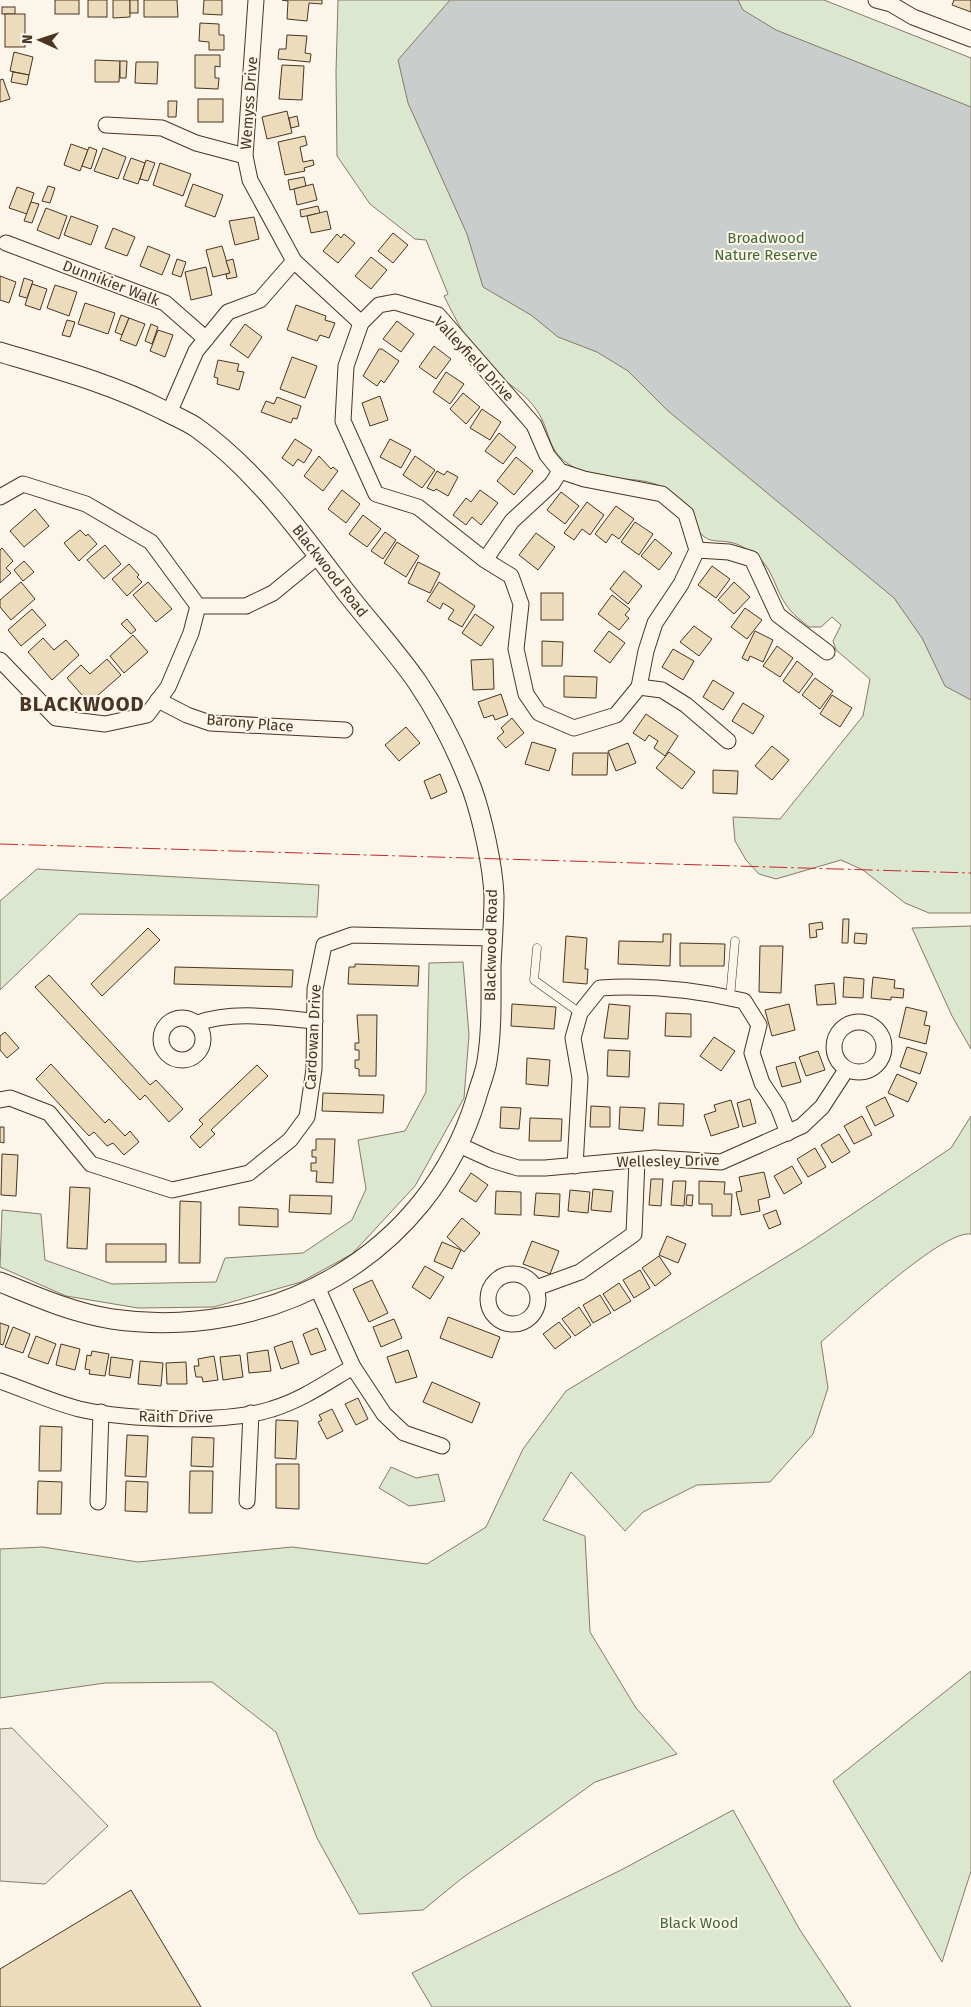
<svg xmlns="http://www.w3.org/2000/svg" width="971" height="2007" font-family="'Fira Sans',sans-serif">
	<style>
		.green { fill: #dce7d0; stroke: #887966 }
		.parking { fill: #ede7d9; stroke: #887966 }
		.water { fill: #c9cecd; stroke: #887966 }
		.building { fill: #ecdcbc; stroke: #4a3520 }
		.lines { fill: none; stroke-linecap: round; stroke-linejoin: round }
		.service-casing { stroke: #4a3520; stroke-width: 9 }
		.minor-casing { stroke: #4a3520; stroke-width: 17 }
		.tertiary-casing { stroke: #4a3520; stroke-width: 21 }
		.service { stroke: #fbf6e9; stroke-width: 8 }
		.minor { stroke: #fbf6e9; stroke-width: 15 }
		.tertiary { stroke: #fbf6e9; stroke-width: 19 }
		.power { stroke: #c62828; stroke-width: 1; stroke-dasharray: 18 4 2.5 4; stroke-linecap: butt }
		.labels { text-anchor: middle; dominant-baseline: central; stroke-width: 4; stroke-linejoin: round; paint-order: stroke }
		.street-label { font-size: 15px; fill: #4a3520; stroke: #fbf6e9 }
		.park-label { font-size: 15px; fill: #436837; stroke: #fbf6e9 }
		.district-label { font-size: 20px; font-weight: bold; letter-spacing: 1px; fill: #4a3520; stroke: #fbf6e9 }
	</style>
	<rect width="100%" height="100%" fill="#fbf6e9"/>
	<g class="green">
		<path d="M338 0H824L971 58V913H929L905 903 863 870 841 860 776 879 759 874 746 860 735 841 733 817 780 819 863 716 870 679 836 650 833 641 841 625 832 617 821 627H809C802 621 792 614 787 606 776 592 773 569 758 557 750 551 739 543 728 542 717 540 710 543 701 534 688 522 683 501 669 491 644 473 608 484 581 471 541 453 555 431 532 404 520 389 502 381 488 367 470 348 456 320 444 296L448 294 426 240 415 239 370 204 337 156 336 72Z"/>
		<path d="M37 869 319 885 317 917 79 914 0 990V901Z"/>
		<path d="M971 926V1049L952 1016 912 928Z"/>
		<path d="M463 962 469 1035 464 1098 415 1186 352 1254 301 1282 214 1307 138 1308 66 1296 0 1267 2 1210 41 1214 45 1260 112 1284 216 1282 225 1258 303 1253 352 1220 366 1189 358 1140 405 1131 426 1092 429 963Z"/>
		<path d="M971 1116V1234C942 1230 847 1320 821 1342L828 1388 813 1434 770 1482 697 1485 643 1512 625 1531 571 1472 543 1520 585 1536 590 1632 636 1708 677 1754 595 1782 461 1879 423 1910 359 1914 317 1838 276 1732 212 1682 105 1683 0 1698V1549L43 1547 138 1562 292 1547 427 1564 486 1527 523 1449 566 1391 806 1245 951 1148Z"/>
		<path d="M391 1467 416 1478 438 1474 445 1501 409 1506 379 1488Z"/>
		<path d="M971 1671V1871L942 1962 833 1781Z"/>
		<path d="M733 1810 800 1930 851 2007H432L412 1973 621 1870Z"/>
	</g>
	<path class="parking" d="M12 1728 108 1826 45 1884 0 1881V1729Z"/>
	<path class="water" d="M450 0H738L743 10 776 30 971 107V700L945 686 922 638 894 598 667 410 628 371 597 352 558 337 531 315 483 287 467 234 408 103 398 60Z"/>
	<g class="building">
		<rect x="55" y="0" width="24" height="14"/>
		<rect x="88" y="0" width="19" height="17"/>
		<path d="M113 0H130V17L113 18Z"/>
		<rect x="130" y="0" width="8" height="13"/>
		<path d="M144 0H177L178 17H144Z"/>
		<path d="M204 0H222V15L203 14Z"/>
		<path d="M282 0H322V4L309 3 307 21 287 19 288 1Z"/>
		<path d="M954 0H971V12L952 5Z"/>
		<rect x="2" y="7" width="13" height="7"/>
		<rect x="5" y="14" width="20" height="33"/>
		<path d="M200 23 219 24V35H224V50H209V42L199 41Z"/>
		<path d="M287 35 307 36 305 53 311 54 310 62 278 59 279 49H286Z"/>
		<path d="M14 52 33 57 29 75 10 71Z"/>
		<path d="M195 55H220V67L215 66V78H219L218 89 195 88Z"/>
		<path d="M95 60 120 61 119 82H95Z"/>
		<path d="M120 61H127L126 78H120Z"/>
		<path d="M136 62H158L157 84 135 83Z"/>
		<path d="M282 65 304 66 302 100 279 99Z"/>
		<path d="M13 72 29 75 27 85 11 82Z"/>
		<path d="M3 79 10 99 0 102V80Z"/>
		<rect x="198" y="99" width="25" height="23"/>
		<path d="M168 101H177L176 117H168Z"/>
		<path d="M287 111 292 133 267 139 262 117Z"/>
		<path d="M297 116 299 126 291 128 289 118Z"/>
		<path d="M305 136 307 145 300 147 303 162 313 160 314 165 304 168 305 171 285 175 278 142Z"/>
		<path d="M71 144 88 150 80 171 64 165Z"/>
		<path d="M89 147 97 150 91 169 82 166Z"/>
		<path d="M103 148 126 157 118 179 94 171Z"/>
		<path d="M131 158 145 163 138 184 123 179Z"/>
		<path d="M146 160 155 163 148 181 140 179Z"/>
		<path d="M160 163 191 174 183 196 153 185Z"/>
		<path d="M304 177 306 186 290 190 288 180Z"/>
		<path d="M193 184 223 195 215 217 185 206Z"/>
		<path d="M313 184 317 200 297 205 294 189Z"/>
		<path d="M48 186 55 188 50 203 42 201Z"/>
		<path d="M17 187 34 193 27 214 9 208Z"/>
		<path d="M31 202 39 204 32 223 24 221Z"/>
		<path d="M318 206 320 213 301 217 300 210Z"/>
		<path d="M46 208 67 216 59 239 37 230Z"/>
		<path d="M327 211 331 229 311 233 307 216Z"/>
		<path d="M71 216 98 226 91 245 64 235Z"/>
		<path d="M254 217 259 239 235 245 229 221Z"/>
		<path d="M113 228 135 237 127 256 105 248Z"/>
		<path d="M393 233 408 245 393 263 378 251Z"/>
		<path d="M337 234 341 238 344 234 355 243 338 263 323 251Z"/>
		<path d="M148 246 170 255 162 275 140 266Z"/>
		<path d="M222 246 230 273 213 277 206 250Z"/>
		<path d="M371 257 387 270 371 289 355 276Z"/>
		<path d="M177 259 186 262 181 277 172 274Z"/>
		<path d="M233 259 237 277 227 279 226 274 230 273 226 261Z"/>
		<path d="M206 267 212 295 191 300 185 272Z"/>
		<path d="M0 276 16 282 9 303 0 300Z"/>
		<path d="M24 278 33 281 27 298 19 296Z"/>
		<path d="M32 284 47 289 40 310 25 305Z"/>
		<path d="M55 285 77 292 69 316 47 308Z"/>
		<path d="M85 303 115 313 108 334 78 324Z"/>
		<path d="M296 305 326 316 325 320 335 323 329 338 320 335 317 341 287 330Z"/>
		<path d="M121 315 129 318 122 335 115 332Z"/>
		<path d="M129 318 145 324 136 346 120 340Z"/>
		<path d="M67 320 75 322 70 337 62 335Z"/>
		<path d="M397 321 414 334 401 352 383 339Z"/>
		<path d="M151 324 158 327 152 344 145 341Z"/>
		<path d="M245 324 262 337 248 358 230 345Z"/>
		<path d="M158 330 173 335 165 357 150 351Z"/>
		<path d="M434 346 451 359 436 379 419 367Z"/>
		<path d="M379 349H382L399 361 384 383 381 380 377 386 363 376Z"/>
		<path d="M292 357 317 366 305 398 280 389Z"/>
		<path d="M218 360 239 364 237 371 244 372 239 390 217 384 218 378 214 377Z"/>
		<path d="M446 372 464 384 450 404 433 392Z"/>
		<path d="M463 393 480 407 466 424 450 409Z"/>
		<path d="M380 396 388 420 370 426 362 403Z"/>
		<path d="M277 397 301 406 297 419 293 418 291 423 261 412 266 401 274 404Z"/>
		<path d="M482 409 501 422 490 440 470 428Z"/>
		<path d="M499 433 516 447 503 464 485 451Z"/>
		<path d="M295 439 312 450 304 463 298 459 293 466 282 458Z"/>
		<path d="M390 439 411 450 401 468 380 457Z"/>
		<path d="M319 456 331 469 333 467 338 471 323 491 304 476Z"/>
		<path d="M415 456 435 470 422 488 403 475Z"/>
		<path d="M516 457 533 471 514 495 497 481Z"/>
		<path d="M437 471 444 475 447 471 458 477 448 496 436 489 434 491 427 488Z"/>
		<path d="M342 490 360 504 346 523 328 509Z"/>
		<path d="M480 490 498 503 481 525 472 517 466 525 453 515 466 498 471 502Z"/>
		<path d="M561 492 579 506 565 524 547 510Z"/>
		<path d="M587 502 604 515 590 535 582 529 574 540 564 533Z"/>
		<path d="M616 506 634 519 619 539 612 534 606 543 595 534Z"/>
		<path d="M35 509 49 526 24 547 10 531Z"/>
		<path d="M363 515 381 529 367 547 349 534Z"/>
		<path d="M635 522 653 534 639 555 621 542Z"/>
		<path d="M80 530 86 536 88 534 97 544 79 561 64 543Z"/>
		<path d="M385 532 396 540 383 559 371 551Z"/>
		<path d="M536 533 555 547 538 570 519 555Z"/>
		<path d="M655 539 672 553 659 570 641 556Z"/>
		<path d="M397 542 419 556 406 577 384 563Z"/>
		<path d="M105 545 121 564 104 579 87 560Z"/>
		<path d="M2 548 13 561 6 568 11 573 0 583V550Z"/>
		<path d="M24 561 34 572 23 581 14 570Z"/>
		<path d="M418 562 440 573 430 593 408 583Z"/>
		<path d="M129 564 139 575 137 577 142 582 127 596 112 579Z"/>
		<path d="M712 566 730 579 716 598 698 585Z"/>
		<path d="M624 571 642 586 628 604 610 589Z"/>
		<path d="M21 582 35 599 11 620 0 607V600Z"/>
		<path d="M148 582 172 609 156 622 133 595Z"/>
		<path d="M439 582 475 606 462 627 448 619 454 610 443 603 440 609 427 601Z"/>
		<path d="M734 582 750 597 734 614 718 600Z"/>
		<rect x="541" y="593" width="22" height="27"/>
		<path d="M612 595 630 609 625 615 629 618 619 630 598 614Z"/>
		<path d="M745 608 762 620 747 639 731 627Z"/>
		<path d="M32 609 46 625 21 646 8 630Z"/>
		<path d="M475 614 494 627 481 646 462 633Z"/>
		<path d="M127 619 136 630 131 634 121 624Z"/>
		<path d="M694 626 712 639 699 656 680 642Z"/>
		<path d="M609 631 625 643 610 663 594 651Z"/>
		<path d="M755 631 773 640 763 662 750 656 748 661 742 658Z"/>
		<path d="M133 635 148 652 124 673 110 656Z"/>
		<path d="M43 638 54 650 66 640 79 655 52 680 28 652Z"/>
		<path d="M542 641 563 642 562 666H542Z"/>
		<path d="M777 646 793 658 780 677 763 666Z"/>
		<path d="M673 649 694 661 683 680 662 667Z"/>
		<path d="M107 659 121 675 89 703 67 678 81 665 90 674Z"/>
		<path d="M493 659 494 689 473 690 471 660Z"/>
		<path d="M797 661 813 674 799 693 783 681Z"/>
		<path d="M564 676 597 677 596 698 564 697Z"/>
		<path d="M815 678 833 691 820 709 802 695Z"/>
		<path d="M713 680 734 693 723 710 703 697Z"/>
		<path d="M501 694 508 715 495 720 493 715 484 718 478 702Z"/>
		<path d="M832 695 852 708 840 727 820 714Z"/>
		<path d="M743 703 764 716 753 734 732 721Z"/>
		<path d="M646 714 678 736 665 756 654 748 658 741 649 735 645 741 633 733Z"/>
		<path d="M512 718 524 733 506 748 497 738 504 732 501 728Z"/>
		<path d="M406 727 420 743 399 761 385 745Z"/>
		<path d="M532 742 556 749 549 771 525 764Z"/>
		<path d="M628 743 636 763 616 771 608 751Z"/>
		<path d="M772 746 789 760 772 780 755 766Z"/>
		<path d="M669 752 695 772 682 789 656 768Z"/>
		<path d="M573 753H608L607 775H572Z"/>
		<path d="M713 770 738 771 737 794 713 793Z"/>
		<path d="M440 774 447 792 431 799 424 781Z"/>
		<path d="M843 919H849L848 943H842Z"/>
		<path d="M822 922 823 929 816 930 817 937 810 938 809 924Z"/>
		<path d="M148 928 160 940 102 996 91 984Z"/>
		<path d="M855 933 867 934 866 944 854 943Z"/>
		<path d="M663 934H671L670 966 618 964 619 941 663 942Z"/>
		<path d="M566 936 587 938 585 969H588L587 984 563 982Z"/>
		<path d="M680 943 725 944 724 966H680Z"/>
		<path d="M760 946H783L781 993 759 992Z"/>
		<path d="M355 964 419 966 418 986 348 984 349 967H355Z"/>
		<path d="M175 967 293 970 292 987 174 984Z"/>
		<path d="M49 975 150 1085 156 1080 183 1109 169 1122 145 1095 140 1100 35 987Z"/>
		<path d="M844 977 864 979 863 998 843 997Z"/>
		<path d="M873 977 895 980 894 988 904 989 903 998 891 997V1000L871 998Z"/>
		<path d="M834 983 836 1004 817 1005 815 985Z"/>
		<path d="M512 1004 556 1007 554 1029 511 1026Z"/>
		<path d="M609 1004 630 1006 628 1039 604 1038Z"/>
		<path d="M789 1004 795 1030 772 1036 765 1010Z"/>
		<path d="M906 1007 927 1012 924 1025 930 1026 926 1044 899 1037Z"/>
		<path d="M666 1013 691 1014V1037L665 1036Z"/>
		<path d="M357 1015H377L376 1076H359V1069L355 1068V1060H359V1050H355V1043H359Z"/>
		<path d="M5 1032 19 1048 7 1058 0 1050V1036Z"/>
		<path d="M714 1037 735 1051 721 1071 700 1056Z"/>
		<path d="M907 1047 927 1053 920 1074 900 1067Z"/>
		<path d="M608 1050 630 1051 629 1077 607 1076Z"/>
		<path d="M818 1051 825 1070 806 1076 799 1057Z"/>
		<path d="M527 1058 550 1060 548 1086 526 1084Z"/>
		<path d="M795 1062 801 1082 782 1087 776 1067Z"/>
		<path d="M51 1064 105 1123 109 1119 125 1136 130 1131 139 1142 124 1155 113 1143 107 1146 94 1132 89 1136 36 1079Z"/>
		<path d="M257 1065 268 1076 211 1130 215 1134 200 1148 190 1137 203 1124 199 1120Z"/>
		<path d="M897 1074 917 1083 908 1102 888 1093Z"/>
		<path d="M323 1093 384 1095 383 1113 322 1111Z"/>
		<path d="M885 1097 894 1116 875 1126 866 1107Z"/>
		<path d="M750 1099 756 1123 743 1127 737 1103Z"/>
		<path d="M731 1100 739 1127 711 1136 704 1115 716 1111 714 1105Z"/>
		<path d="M659 1103 684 1104 683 1126 658 1125Z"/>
		<path d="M591 1106 610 1107V1127H590Z"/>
		<path d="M501 1107 521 1108 519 1129 500 1128Z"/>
		<path d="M620 1107 645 1108 643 1131 619 1129Z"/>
		<path d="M862 1116 872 1135 854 1144 844 1126Z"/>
		<path d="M530 1118 562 1119 561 1141H529Z"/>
		<path d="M0 1127H4V1143L0 1142Z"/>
		<path d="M839 1134 850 1152 832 1163 821 1145Z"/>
		<path d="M316 1139H335L333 1183 316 1182 317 1171H311V1163H316V1157H312V1150H316Z"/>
		<path d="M815 1148 826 1167 808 1177 797 1159Z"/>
		<path d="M2 1154 18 1155 16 1196 1 1195Z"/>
		<path d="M792 1166 802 1183 784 1194 774 1176Z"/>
		<path d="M764 1172 770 1197 758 1200 760 1211 741 1215 736 1192 742 1191 739 1177Z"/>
		<path d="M471 1173 488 1185 476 1202 459 1191Z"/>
		<path d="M651 1179H663L661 1206 649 1205Z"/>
		<path d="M673 1181H686L684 1206 671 1205Z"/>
		<path d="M699 1181 725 1182 724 1194H732L731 1216H712V1204H699Z"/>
		<path d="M70 1187 90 1188 87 1249 67 1248Z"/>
		<path d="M593 1189 613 1191 611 1212 591 1210Z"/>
		<path d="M570 1190 590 1192 588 1213 568 1211Z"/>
		<path d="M496 1191 521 1192V1215L495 1214Z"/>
		<path d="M536 1193 560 1194 559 1217 534 1215Z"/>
		<path d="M290 1195 332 1196 331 1214 289 1212Z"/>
		<path d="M687 1195H693L692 1206 686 1205Z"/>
		<path d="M180 1201 201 1202 200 1263H179Z"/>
		<path d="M239 1207 278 1209V1227L239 1225Z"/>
		<path d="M776 1210 781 1224 769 1229 763 1215Z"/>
		<path d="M462 1218 480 1233 464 1252 447 1237Z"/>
		<path d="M667 1236 686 1244 678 1263 659 1255Z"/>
		<path d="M532 1241 559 1251 550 1274 523 1264Z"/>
		<path d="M442 1242 461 1250 452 1269 434 1261Z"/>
		<rect x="106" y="1244" width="60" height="18"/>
		<path d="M659 1256 671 1274 655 1286 642 1268Z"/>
		<path d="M425 1266 444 1277 430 1299 412 1287Z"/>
		<path d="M640 1270 650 1288 634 1298 623 1280Z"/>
		<path d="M372 1280 388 1313 369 1322 353 1289Z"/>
		<path d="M619 1283 631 1301 614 1311 603 1294Z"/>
		<path d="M600 1295 611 1313 593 1323 583 1305Z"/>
		<path d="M579 1307 591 1325 575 1336 562 1319Z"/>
		<path d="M448 1317 500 1337 492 1358 440 1338Z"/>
		<path d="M394 1319 402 1338 381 1347 373 1327Z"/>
		<path d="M559 1322 571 1337 555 1349 543 1334Z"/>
		<path d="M0 1323 9 1326 3 1345 0 1344Z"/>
		<path d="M13 1327 30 1334 23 1353 5 1347Z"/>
		<path d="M317 1328 326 1350 311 1355 303 1334Z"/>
		<path d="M36 1336 56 1344 48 1364 28 1357Z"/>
		<path d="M292 1341 299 1363 281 1369 274 1347Z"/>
		<path d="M61 1344 80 1349 75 1370 56 1365Z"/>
		<path d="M268 1350 271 1371 249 1373 247 1353Z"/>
		<path d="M408 1350 417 1377 396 1383 387 1357Z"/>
		<path d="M92 1351 109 1354 105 1376 89 1374 90 1370 85 1369 87 1355 91 1356Z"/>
		<path d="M240 1355 243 1377 223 1380 220 1357Z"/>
		<path d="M214 1356 218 1380 203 1382 202 1377H196L194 1366H199L198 1359Z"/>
		<path d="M111 1357 133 1360 130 1378 109 1375Z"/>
		<path d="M140 1361 163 1363 161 1386 138 1384Z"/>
		<path d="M186 1362 187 1384H167L166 1363Z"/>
		<path d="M432 1382 480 1403 472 1423 423 1402Z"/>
		<path d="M358 1398 368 1419 356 1425 345 1404Z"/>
		<path d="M332 1409 343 1431 327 1439 318 1422 322 1420 319 1415Z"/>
		<path d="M276 1420 298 1421 296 1459 275 1458Z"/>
		<path d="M40 1426 62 1427 61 1471H39Z"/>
		<path d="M127 1435 148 1436 146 1477 125 1476Z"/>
		<path d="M192 1437 214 1438 213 1467 191 1466Z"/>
		<path d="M276 1464H299V1509L276 1508Z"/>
		<path d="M190 1471H213L212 1513H189Z"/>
		<path d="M38 1481 62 1482 61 1514H37Z"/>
		<path d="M126 1481 148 1482 147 1512 125 1511Z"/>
		<path d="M131 1890 201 2007H0V1969Z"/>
	</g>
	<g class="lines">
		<g class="service-casing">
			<g id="service">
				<path d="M537 948 534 980 580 1013"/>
				<path d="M730 998 735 941"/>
			</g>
		</g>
		<g class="minor-casing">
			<g id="minor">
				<path d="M876 0 891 4 913 17 971 39"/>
				<path d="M106 125 162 128 196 143 245 156"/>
				<path d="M6 243 165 303 206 339"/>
				<path d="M294 261 361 323"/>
				<path d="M169 413 196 351 228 312 260 300 294 261 250 180 245 156 256 0"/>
				<path d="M0 497 23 484 86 504 151 542 198 606"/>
				<path d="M697 550 729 552 752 559 778 615 827 652"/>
				<path d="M485 560 512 521 552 484 560 471 584 479 662 494 686 514 697 550 681 584 655 623 646 651 639 687 616 715 574 728 539 713 526 694 516 649 521 604 511 576 485 560 418 507 376 494 343 421 346 366 361 323 379 305 395 302 438 315 534 425 547 455 560 471"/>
				<path d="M198 606H246L273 593 318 556"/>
				<path d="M0 660 56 718 105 724 147 715 168 687 191 633 198 606"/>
				<path d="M639 687 662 690 686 705 728 741"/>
				<path d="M158 700 187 715 210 723 345 730"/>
				<circle cx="182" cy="1039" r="21"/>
				<circle cx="859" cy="1047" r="25"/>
				<path d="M198 1023C234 1010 278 1018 315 1021"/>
				<path d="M0 1100 10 1098 49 1113 91 1164 172 1190 249 1173 290 1140 307 1117 314 1069 315 989 324 945 352 935 492 938"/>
				<path d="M459 1145 492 1160 518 1168H545L655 1158 721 1162 802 1126 822 1107 846 1070"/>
				<path d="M575 1166 580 1078 573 1038 580 1013 600 988C648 985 697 990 744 1001L759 1025 752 1053 762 1083 778 1107 788 1133"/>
				<circle cx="513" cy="1299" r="25"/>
				<path d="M317 1287 353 1367 384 1414 404 1433 442 1446"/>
				<path d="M536 1288 580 1272 634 1234 637 1160"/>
				<path d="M0 1381C26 1390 52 1402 79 1409 127 1420 226 1424 272 1409 302 1400 327 1382 353 1367"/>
				<path d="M247 1501 251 1413"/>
				<path d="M98 1502 101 1412"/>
			</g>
		</g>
		<g class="tertiary-casing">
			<path id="tertiary" d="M0 352C56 369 110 383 163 410 174 416 187 421 197 428 256 470 302 534 345 591 369 622 396 651 418 683 440 716 458 752 472 789 482 817 493 866 494 896 494 920 492 943 491 967 491 998 492 1031 487 1061 485 1074 479 1087 476 1099 428 1256 271 1342 112 1319 73 1313 37 1297 0 1282"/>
		</g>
		<use href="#service" class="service"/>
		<use href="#minor" class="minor"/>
		<use href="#tertiary" class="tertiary"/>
		<path class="power" d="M0 844 971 873"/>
	</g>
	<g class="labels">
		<g class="street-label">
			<text transform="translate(249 103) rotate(-86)">Wemyss Drive</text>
			<text transform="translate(111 283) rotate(21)">Dunnikier Walk</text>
			<text transform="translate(474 359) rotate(47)">Valleyfield Drive</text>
			<text transform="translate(330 571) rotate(52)">Blackwood Road</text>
			<text transform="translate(250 723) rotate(5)">Barony Place</text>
			<text transform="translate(491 945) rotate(-89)">Blackwood Road</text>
			<text transform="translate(313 1037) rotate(-87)">Cardowan Drive</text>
			<text transform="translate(668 1161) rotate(-1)">Wellesley Drive</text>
			<text transform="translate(176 1417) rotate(1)">Raith Drive</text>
		</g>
		<g class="park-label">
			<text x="766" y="238">Broadwood<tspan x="766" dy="17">Nature Reserve</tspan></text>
			<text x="699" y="1923">Black Wood</text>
		</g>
		<g class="district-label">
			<text x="82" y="704">BLACKWOOD</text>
		</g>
	</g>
	<g transform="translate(40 40) rotate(273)" stroke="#fbf6e9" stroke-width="4" paint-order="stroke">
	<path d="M0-4L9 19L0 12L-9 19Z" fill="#4a3520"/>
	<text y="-8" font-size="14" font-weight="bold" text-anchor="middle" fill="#4a3520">N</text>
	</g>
</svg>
